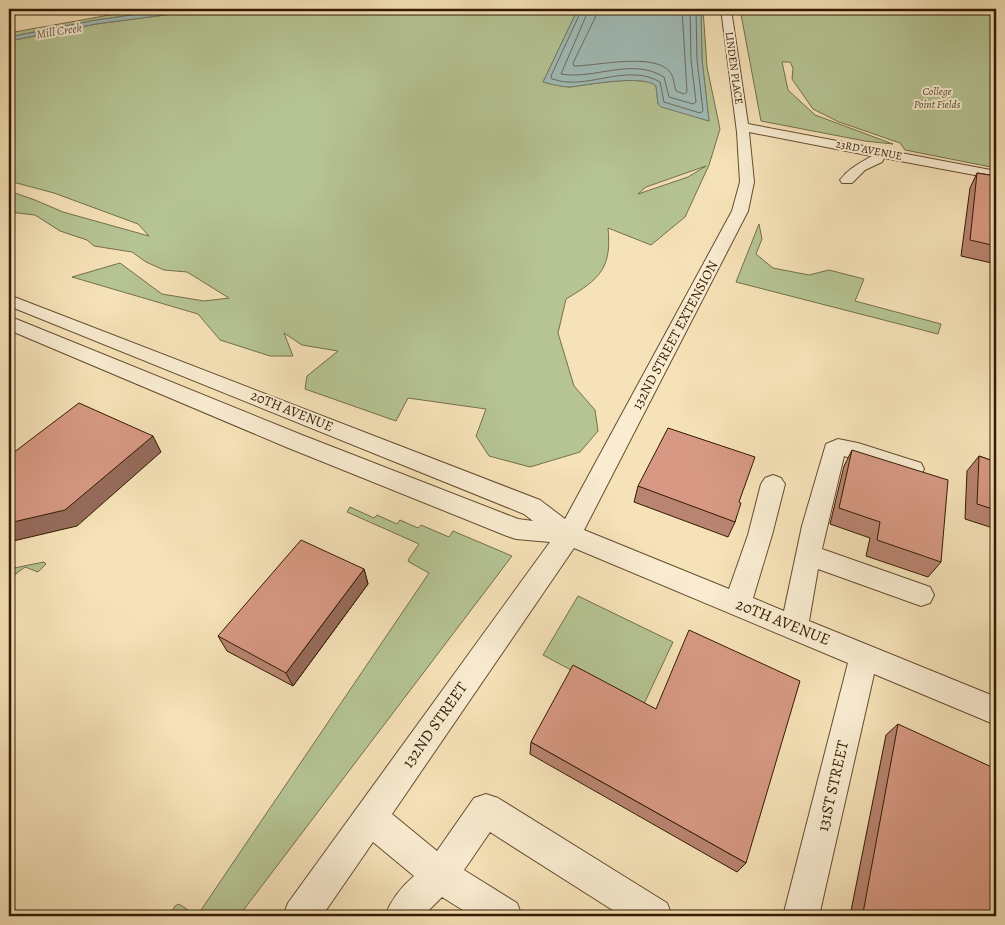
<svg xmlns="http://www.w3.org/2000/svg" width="1005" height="925" font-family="Alegreya,serif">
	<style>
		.green { fill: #b6c494; stroke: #746f4a; fill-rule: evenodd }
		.water { fill: #a0bcb8; stroke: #747b6f }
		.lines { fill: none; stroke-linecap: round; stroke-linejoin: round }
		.shore { stroke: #6a6b5c; stroke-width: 1 }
		.minor-casing { stroke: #644c2f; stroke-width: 2 }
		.minor { fill: #f9ecd1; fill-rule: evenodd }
		.wall { fill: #b98471; stroke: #331a01 }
		.shaded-wall { fill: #966b5c; stroke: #331a01 }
		.building { fill: #d79983; stroke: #331a01 }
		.labels { text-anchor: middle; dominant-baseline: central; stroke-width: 4; stroke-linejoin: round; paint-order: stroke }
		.far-street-label { font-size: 11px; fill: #331a01; stroke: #f9ecd1 }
		.far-park-label { font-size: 11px; font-style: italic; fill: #5a4d2d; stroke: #f9ecd1 }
		.far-water-label { font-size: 12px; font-style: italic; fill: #595341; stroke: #f9ecd1 }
		.street-label { font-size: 14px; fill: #331a01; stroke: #f9ecd1 }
		.near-street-label { font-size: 16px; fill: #331a01; stroke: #f9ecd1 }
	</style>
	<rect width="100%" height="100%" fill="#f6e2b8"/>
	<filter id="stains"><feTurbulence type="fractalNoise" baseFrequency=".004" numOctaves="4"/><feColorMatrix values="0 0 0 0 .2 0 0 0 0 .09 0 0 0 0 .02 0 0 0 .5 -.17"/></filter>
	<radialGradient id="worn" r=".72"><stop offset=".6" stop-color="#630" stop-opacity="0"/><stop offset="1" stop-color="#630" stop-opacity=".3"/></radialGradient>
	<g class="green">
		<path d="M143 9H175L96 20 9 37V33Z"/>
		<path d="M210 9H578L543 82C552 84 562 87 570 87 587 85 644 74 656 86L658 104 709 121 702 60 701 9H703L707 67 720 129 709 165 685 217 651 245 608 228C612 268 600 279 566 299L558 333 574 386 595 410 598 431 580 452 530 467 489 456 476 436 486 409 408 398 396 421 305 389 307 376 338 351 302 345 284 333 293 356H270L220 340 198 314 72 277 120 263 162 294 204 301 229 298 187 272 164 270 146 262 132 252 94 246 87 240 60 231 35 215 9 212V191L35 200 63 212 149 236 138 224 54 193 9 181V41L96 24ZM706 166 688 177 638 194 646 187Z"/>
		<path d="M740 9H996V168L905 150 900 143 839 122 813 109 792 79 793 68 790 62H782L788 90 815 115 893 144 865 141 761 121Z"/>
		<path d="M759 224 762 239 756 254 773 268 809 275 829 270 864 279 855 301 941 324 938 334 736 282Z"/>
		<path d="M350 507 374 518 377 515 397 524 400 520 418 528 421 525 449 537 453 531 512 556 239 916H169L175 906 179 904 197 916 429 573 409 562 408 560 419 544 347 512Z"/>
		<path d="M44 562 46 564 38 572 25 567 9 579V569Z"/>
		<path d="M578 596 673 642 642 708 543 655Z"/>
	</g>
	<g class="water">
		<path d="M175 9H210L96 24 9 41V37L96 20Z"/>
		<path d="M578 9H701L702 60 709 121 661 107 658 104 656 86C644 74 587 85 570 87 561 87 551 84 543 82Z"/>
	</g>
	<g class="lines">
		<g class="shore">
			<path d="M582 9 551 76 552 79C557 80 562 82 567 82 598 84 631 65 660 82L664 102 700 113 703 111 697 60 696 9"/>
			<path d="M589 9 561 74C594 80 632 57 664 77L669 97 693 104 696 102 691 60 690 9"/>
			<path d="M596 9 595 18 573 63 574 66C597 66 654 52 670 72 674 77 674 85 676 91L684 94 687 92 682 9"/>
		</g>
		<g class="minor-casing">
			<path id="minor" d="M721 9H731L748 124 996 171V179L884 158 882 162 865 170 852 183H842L840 180C849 168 860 163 872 156L749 132 754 182 748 211 584 530 729 589 748 535 761 484 765 478 773 475 781 478 785 484 772 535 753 598 784 611 802 526 826 444 838 439 858 443 921 463 924 469 921 475 913 478 844 456 822 549 930 587 934 595 930 603 921 606 818 569 809 621 996 697V725L874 674 819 916H783L848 663 574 548 392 814 437 851 474 798 486 794 498 798 667 903 672 916H622L490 832 464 870 517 903 522 916H472L442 897 423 916H385C391 900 401 887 414 876L373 842 322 916H283L288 903 550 542 516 539 507 536 286 447 9 330V317L16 319 302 435 518 519 533 521 524 514 9 306V295L540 500 565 519 732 211 740 182 737 132Z"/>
		</g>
		<use href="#minor" class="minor"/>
	</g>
	<g class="wall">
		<path d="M977 173 996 176V264L961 256 970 188Z"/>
		<path d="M852 450 941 562 928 577 866 556 870 538 830 524 844 466Z"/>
		<path d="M979 456 996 462V529L965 519 967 471Z"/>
		<path d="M638 486 739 502 735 522 728 537 634 502Z"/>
		<path d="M364 569 368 584 293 686 227 651 218 636Z"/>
		<path d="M996 572V638L992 636Z"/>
		<path d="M898 724 996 916H850L886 735Z"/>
		<path d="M531 742 746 863 737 872 530 754Z"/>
	</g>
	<g class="shaded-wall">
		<path d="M153 436 161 452 77 526 9 542V523Z"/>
		<path d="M364 569 368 584 293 686 286 673Z"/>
	</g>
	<g class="building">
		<path d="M977 173 996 176V246L970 240Z"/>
		<path d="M79 403 153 436 65 510 9 523V456Z"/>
		<path d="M668 428 755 457 739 502 741 503 735 522 638 486Z"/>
		<path d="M852 450 948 480 941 562 877 540 880 522 839 508Z"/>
		<path d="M979 456 996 462V510L977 504Z"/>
		<path d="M301 540 364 569 286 673 218 636Z"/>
		<path d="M689 630 800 681 746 863 531 742 573 665 656 709Z"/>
		<path d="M898 724 996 769V916H868L863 913Z"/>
	</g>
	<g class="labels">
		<g class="far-street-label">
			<text transform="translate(734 68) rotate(82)">LINDEN PLACE</text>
			<text transform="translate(869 150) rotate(11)">23RD AVENUE</text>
		</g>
		<g class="far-park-label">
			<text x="937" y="91">College<tspan x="937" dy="13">Point Fields</tspan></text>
		</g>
		<g class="far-water-label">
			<text transform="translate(59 31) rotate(-9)">Mill Creek</text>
		</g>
		<g class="street-label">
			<text transform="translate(675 335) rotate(-62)">132ND STREET EXTENSION</text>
			<text transform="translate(292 411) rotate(22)">20TH AVENUE</text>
		</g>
		<g class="near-street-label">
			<text transform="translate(783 622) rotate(22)">20TH AVENUE</text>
			<text transform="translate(435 725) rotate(-55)">132ND STREET</text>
			<text transform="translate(833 786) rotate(-77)">131ST STREET</text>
		</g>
	</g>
	<rect width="1005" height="925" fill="none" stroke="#f6e2b8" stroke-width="30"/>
	<rect x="10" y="10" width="985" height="905" fill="none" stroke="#331a01" stroke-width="2.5"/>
	<rect x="15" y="15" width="975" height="895" fill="none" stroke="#331a01"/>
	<rect width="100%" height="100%" filter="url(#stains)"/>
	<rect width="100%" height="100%" fill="url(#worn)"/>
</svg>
